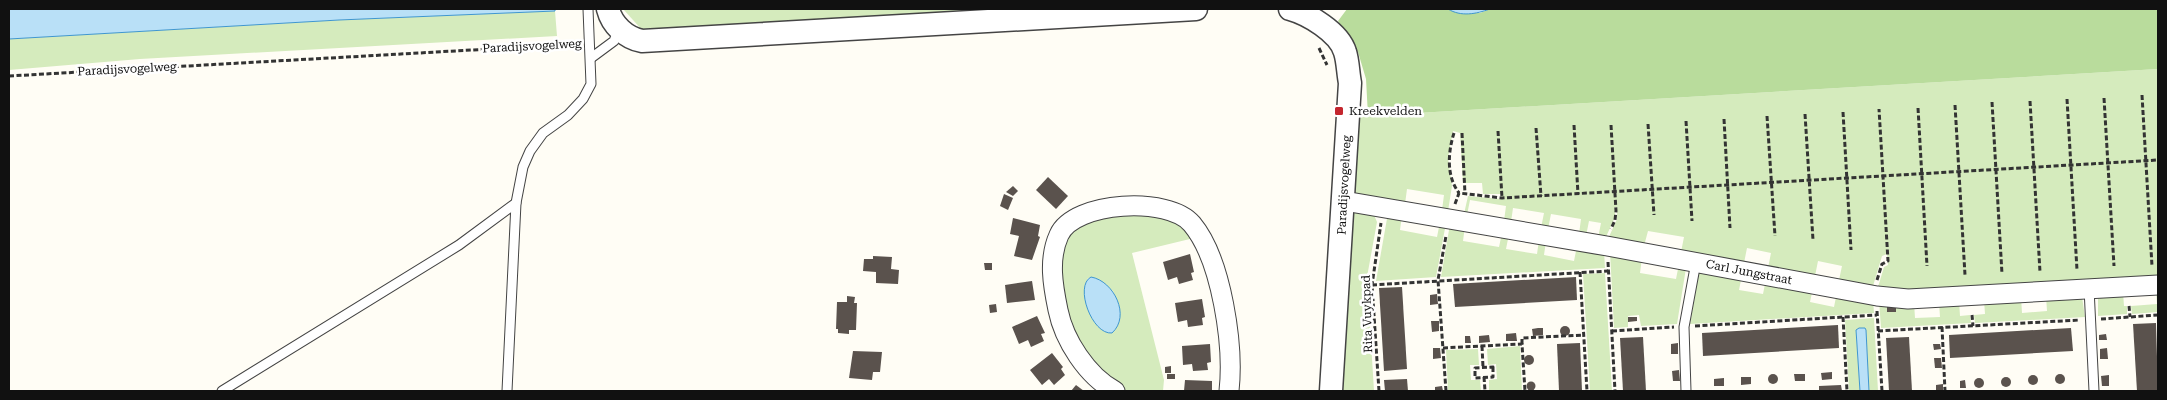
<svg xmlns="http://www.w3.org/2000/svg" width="2167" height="400" font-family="'Roboto Serif',serif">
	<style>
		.green { fill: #d5ebbd; fill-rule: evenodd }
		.forest { fill: #b9dc9c }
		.water { fill: #b9e0f7; stroke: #3f96cf }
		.building { fill: #5a524d }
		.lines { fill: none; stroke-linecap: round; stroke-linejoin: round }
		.service-casing { stroke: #444; stroke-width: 11 }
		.minor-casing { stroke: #444; stroke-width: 21 }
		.tertiary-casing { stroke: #444; stroke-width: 25 }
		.path { stroke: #333; stroke-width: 3; stroke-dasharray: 5 2.5; stroke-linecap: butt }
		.service { stroke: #fff; stroke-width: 9 }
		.minor { stroke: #fff; stroke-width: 19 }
		.tertiary { stroke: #fff; stroke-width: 22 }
		.poi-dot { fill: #c4262e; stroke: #fff; stroke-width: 2 }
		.labels { text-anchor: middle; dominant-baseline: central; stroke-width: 5; stroke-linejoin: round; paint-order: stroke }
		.street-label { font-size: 12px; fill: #111; stroke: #fff }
		.poi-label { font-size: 12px; fill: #111; stroke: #fff; text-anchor: start }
	</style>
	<rect width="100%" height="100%" fill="#fffdf5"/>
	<g class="green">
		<path d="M623 9H1037L643 31Z"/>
		<path d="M555 11 557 36 140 59 9 70V39L339 20Z"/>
		<path d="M2158 69V278L1904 292 1878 287 1884 267 1888 265 1887 254 1882 256 1873 286 1839 280 1842 266 1818 261 1815 276 1768 268 1771 253 1747 248 1744 263 1681 252 1684 237 1648 231 1644 246 1608 239 1617 219V207H1615V217L1605 239 1598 238 1601 223 1589 221 1586 236 1579 234 1581 219 1551 214 1548 229 1541 228 1544 213 1513 208 1511 222 1504 221 1506 206 1470 200 1467 215 1464 214 1468 196 1501 199V194H1483L1482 183H1463L1460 133 1453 131 1448 158 1452 186 1448 211 1442 210 1444 195 1407 189 1405 204 1347 193 1352 115 1368 116Z"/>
		<path d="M1346 206 1374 215 1377 222 1367 277 1374 391H1335Z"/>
		<path d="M1143 212 1175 220 1194 238 1132 253 1164 380 1163 391H1127L1111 382 1079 348 1058 290 1063 237 1081 222ZM1088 278 1113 291 1119 308 1084 289Z"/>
		<path d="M1388 213 1402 215 1400 230 1437 237 1440 222 1446 223 1436 277 1376 281Z"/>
		<path d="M1450 224 1465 226 1463 241 1499 247 1502 233 1509 234 1506 249 1537 254 1539 240 1546 241 1544 255 1574 261 1577 246 1604 251 1605 268 1441 277Z"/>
		<path d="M1610 252 1642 258 1640 273 1676 279 1679 264 1686 268 1677 324 1641 326 1639 315 1628 316V327L1614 328Z"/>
		<path d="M1699 272 1742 275 1739 290 1763 294 1766 279 1813 288 1810 302 1834 307 1837 292 1873 299 1874 313 1690 324Z"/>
		<path d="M1605 273 1612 391H1590L1583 274Z"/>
		<path d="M2156 290H2158V312L2132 314 2131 306 2157 304Z"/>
		<path d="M2123 292 2124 306H2127V314L2098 316V297Z"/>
		<path d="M2046 296 2082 297 2085 317 1975 323 1974 315 1985 314 1984 300 2021 297 2022 313 2047 311Z"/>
		<path d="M1879 300 1914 303 1915 318 1940 317 1939 302 1959 301 1960 316 1970 315 1971 323 1881 328Z"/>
		<path d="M1874 318 1878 391H1869L1866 330 1856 331 1860 391H1849L1845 320Z"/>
		<path d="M1520 346 1522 391H1489V380L1497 379 1496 364 1488 365 1487 349Z"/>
		<path d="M1478 349 1479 365H1470L1471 380H1480L1481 391H1448L1446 350Z"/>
	</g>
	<path class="forest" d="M1347 9H1448L1480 13 1490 9H2158V69L1368 116 1366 79 1358 52 1338 21Z"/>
	<g class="water">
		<path d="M9 9H555V11L339 20 9 39Z"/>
		<path d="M1448 9H1490C1476 14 1461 17 1448 9Z"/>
		<path d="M1091 277C1114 281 1131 316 1112 333 1092 335 1074 286 1091 277Z"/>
		<path d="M1859 328H1865L1866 330 1869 391H1860L1856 330Z"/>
	</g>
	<g class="building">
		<path d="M1048 177 1068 196 1056 209 1036 190Z"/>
		<path d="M1013 186 1018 191 1013 196 1006 192Z"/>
		<path d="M1004 194 1013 198 1008 210 1000 206Z"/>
		<path d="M1013 218 1040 225 1038 236 1040 237 1032 260 1014 256 1019 236 1010 234Z"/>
		<path d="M1190 254 1194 272 1191 273 1193 280 1179 284 1177 277 1168 280 1163 262Z"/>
		<path d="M873 256 892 257 891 269 899 270 898 284 876 283V272L863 271 864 259H873Z"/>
		<path d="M984 263H992V270H985Z"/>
		<path d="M1576 277 1577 300 1455 307 1453 284Z"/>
		<path d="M1032 281 1035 300 1007 303 1005 285Z"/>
		<path d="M1402 287 1407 369 1384 371 1379 288Z"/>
		<path d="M1437 294 1438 304 1430 305V295Z"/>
		<path d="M847 296 855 297 854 303H857L856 330H849V334L838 333V329H836L837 302H847Z"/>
		<path d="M1202 299 1205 317 1202 318 1203 325 1188 327 1187 320 1178 322 1175 303Z"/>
		<path d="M996 304 997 312 990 313 989 305Z"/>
		<rect x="1887" y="307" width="9" height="5"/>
		<path d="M1037 316 1045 333 1041 334 1044 341 1031 347 1028 340 1019 344 1012 327Z"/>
		<path d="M1628 317H1637V321L1628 322Z"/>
		<path d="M1431 321H1439V331L1432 332Z"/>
		<path d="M2156 323 2158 391H2137L2133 324Z"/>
		<path d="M1838 325 1839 348 1703 356 1702 333Z"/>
		<circle cx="1565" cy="331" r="5"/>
		<path d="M1538 328H1543V335L1533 336 1532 329Z"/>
		<path d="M2071 328 2073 351 1950 358 1949 335Z"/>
		<path d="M1516 333 1517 341H1506V334Z"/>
		<path d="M2106 334 2107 340H2099V335Z"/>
		<path d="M1489 335 1490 342 1479 343V336Z"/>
		<path d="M1465 336H1470L1471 343H1465Z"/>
		<path d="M1643 337 1646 391H1623L1620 338Z"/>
		<path d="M1909 337 1912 391H1889L1886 338Z"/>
		<path d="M1580 343 1582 391H1559L1557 344Z"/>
		<path d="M1678 343V354H1671V344Z"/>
		<path d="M1210 344 1211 362 1207 363 1208 370 1193 371 1192 364 1183 365 1182 346Z"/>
		<path d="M1933 344H1940L1941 349 1934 350Z"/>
		<path d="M1433 348H1440L1441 358 1433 359Z"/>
		<path d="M2107 348 2108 359H2100V349Z"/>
		<path d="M853 351 882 352 880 372H873L872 380 849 378Z"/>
		<path d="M1052 353 1063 367 1061 369 1065 375 1054 385 1049 379 1042 385 1030 370Z"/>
		<circle cx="1529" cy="360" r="5"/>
		<path d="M1934 358H1941L1942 368H1935Z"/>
		<path d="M1171 366V373H1165V367Z"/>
		<path d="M1679 370 1680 381H1673L1672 371Z"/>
		<path d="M1832 372V379L1822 380 1821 373Z"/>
		<rect x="1167" y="374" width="8" height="5"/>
		<path d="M1794 374H1805V381H1795Z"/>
		<circle cx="2060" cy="379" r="5"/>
		<circle cx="1773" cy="379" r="5"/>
		<path d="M2109 375V386H2102L2101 376Z"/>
		<circle cx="2033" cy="380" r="5"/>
		<path d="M1741 377H1751V384L1741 385Z"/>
		<circle cx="2006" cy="382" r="5"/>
		<path d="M1724 378V386H1714V379Z"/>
		<circle cx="1979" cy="383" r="5"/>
		<path d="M1407 379 1408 391H1385L1384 380Z"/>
		<path d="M1185 380 1212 381V391H1184Z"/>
		<path d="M1965 380 1966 388H1960V381Z"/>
		<circle cx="1531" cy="386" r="4.5"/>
		<path d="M1943 384V391H1936V385Z"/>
		<path d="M1076 385 1084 391H1071Z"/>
		<path d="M1841 385 1842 391H1819V386Z"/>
		<path d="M1442 386 1443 391H1435V387Z"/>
	</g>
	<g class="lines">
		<g class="service-casing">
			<g id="service">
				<path d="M591 58 614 41 619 29"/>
				<path d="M2089 288 2094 391"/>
				<path d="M222 391 459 245 516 203"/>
				<path d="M507 391 516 203 523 167 530 151 543 133 568 115 583 99 591 84 588 9"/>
				<path d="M1686 391 1684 327 1696 262"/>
			</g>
		</g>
		<g class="minor-casing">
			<g id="minor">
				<path d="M1344 201 1607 246 1877 296 1908 299 2158 285"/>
				<path d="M1115 391C1087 376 1064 340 1058 310 1053 286 1048 259 1059 235 1074 201 1169 196 1192 224 1222 260 1234 346 1229 391"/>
			</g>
		</g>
		<g class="tertiary-casing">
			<g id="tertiary">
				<path d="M608 9C612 25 626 38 642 41L1196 9"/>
				<path d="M1290 9C1308 14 1339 32 1345 52 1348 61 1348 73 1350 83L1331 391"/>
			</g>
		</g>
		<g class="path">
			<path d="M1319 48 1327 65"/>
			<path d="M9 76 579 44"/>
			<path d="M2142 95 2152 266"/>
			<path d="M2104 98 2114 266"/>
			<path d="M2067 99 2077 270"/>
			<path d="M2030 101 2040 272"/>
			<path d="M1992 102 2002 274"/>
			<path d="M1955 105 1965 275"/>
			<path d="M1918 108 1927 266"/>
			<path d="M1843 112 1851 250"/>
			<path d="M1805 114 1813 240"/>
			<path d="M1767 116 1775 236"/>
			<path d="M1724 119 1730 228"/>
			<path d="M1686 121 1692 221"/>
			<path d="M1648 124 1654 215"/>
			<path d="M1574 125 1578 194"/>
			<path d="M1611 125 1616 211 1615 220 1611 229"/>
			<path d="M1536 128 1541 196"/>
			<path d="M1498 131 1502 198"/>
			<path d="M1454 133C1448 152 1446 176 1459 193"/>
			<path d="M1462 133 1465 194"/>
			<path d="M1455 204 1459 193 1502 198 2158 160"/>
			<path d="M1608 262 1615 391"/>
			<path d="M1580 272 1587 391"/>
			<path d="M1877 280 1882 264 1888 261 1879 109"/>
			<path d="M1372 285 1608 271"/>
			<path d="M2129 306 2130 317"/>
			<path d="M1877 311 1882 391"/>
			<path d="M1972 315 1973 326"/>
			<path d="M1843 317 1847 391"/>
			<path d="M2101 319 2158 315"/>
			<path d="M1695 326 1877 315"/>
			<path d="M1942 327 1945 391"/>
			<path d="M1612 331 1674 327"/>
			<path d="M1878 331 2080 320"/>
			<path d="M1522 344V338L1584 335"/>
			<path d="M1482 346 1483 367"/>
			<path d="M1443 348 1522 344 1525 391"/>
			<path d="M1493 367V377L1475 378V368Z"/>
			<path d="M1484 377 1485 391"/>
			<path d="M1379 391 1372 285 1381 223"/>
			<path d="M1446 391 1438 280 1446 236"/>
		</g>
		<use href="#service" class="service"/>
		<use href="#minor" class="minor"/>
		<use href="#tertiary" class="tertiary"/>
	</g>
	<rect class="poi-dot" x="1334" y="106" width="10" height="10" rx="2.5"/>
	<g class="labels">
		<g class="street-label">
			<text transform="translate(532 46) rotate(-3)">Paradijsvogelweg</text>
			<text transform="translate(127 69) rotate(-3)">Paradijsvogelweg</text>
			<text transform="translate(1344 185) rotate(-87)">Paradijsvogelweg</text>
			<text transform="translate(1749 272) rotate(11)">Carl Jungstraat</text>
			<text transform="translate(1367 314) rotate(-92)">Rita Vuykpad</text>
		</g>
		<g class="poi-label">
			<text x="1349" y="111">Kreekvelden</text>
		</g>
	</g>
	<rect width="2167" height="400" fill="none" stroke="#111111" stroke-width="20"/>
</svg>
